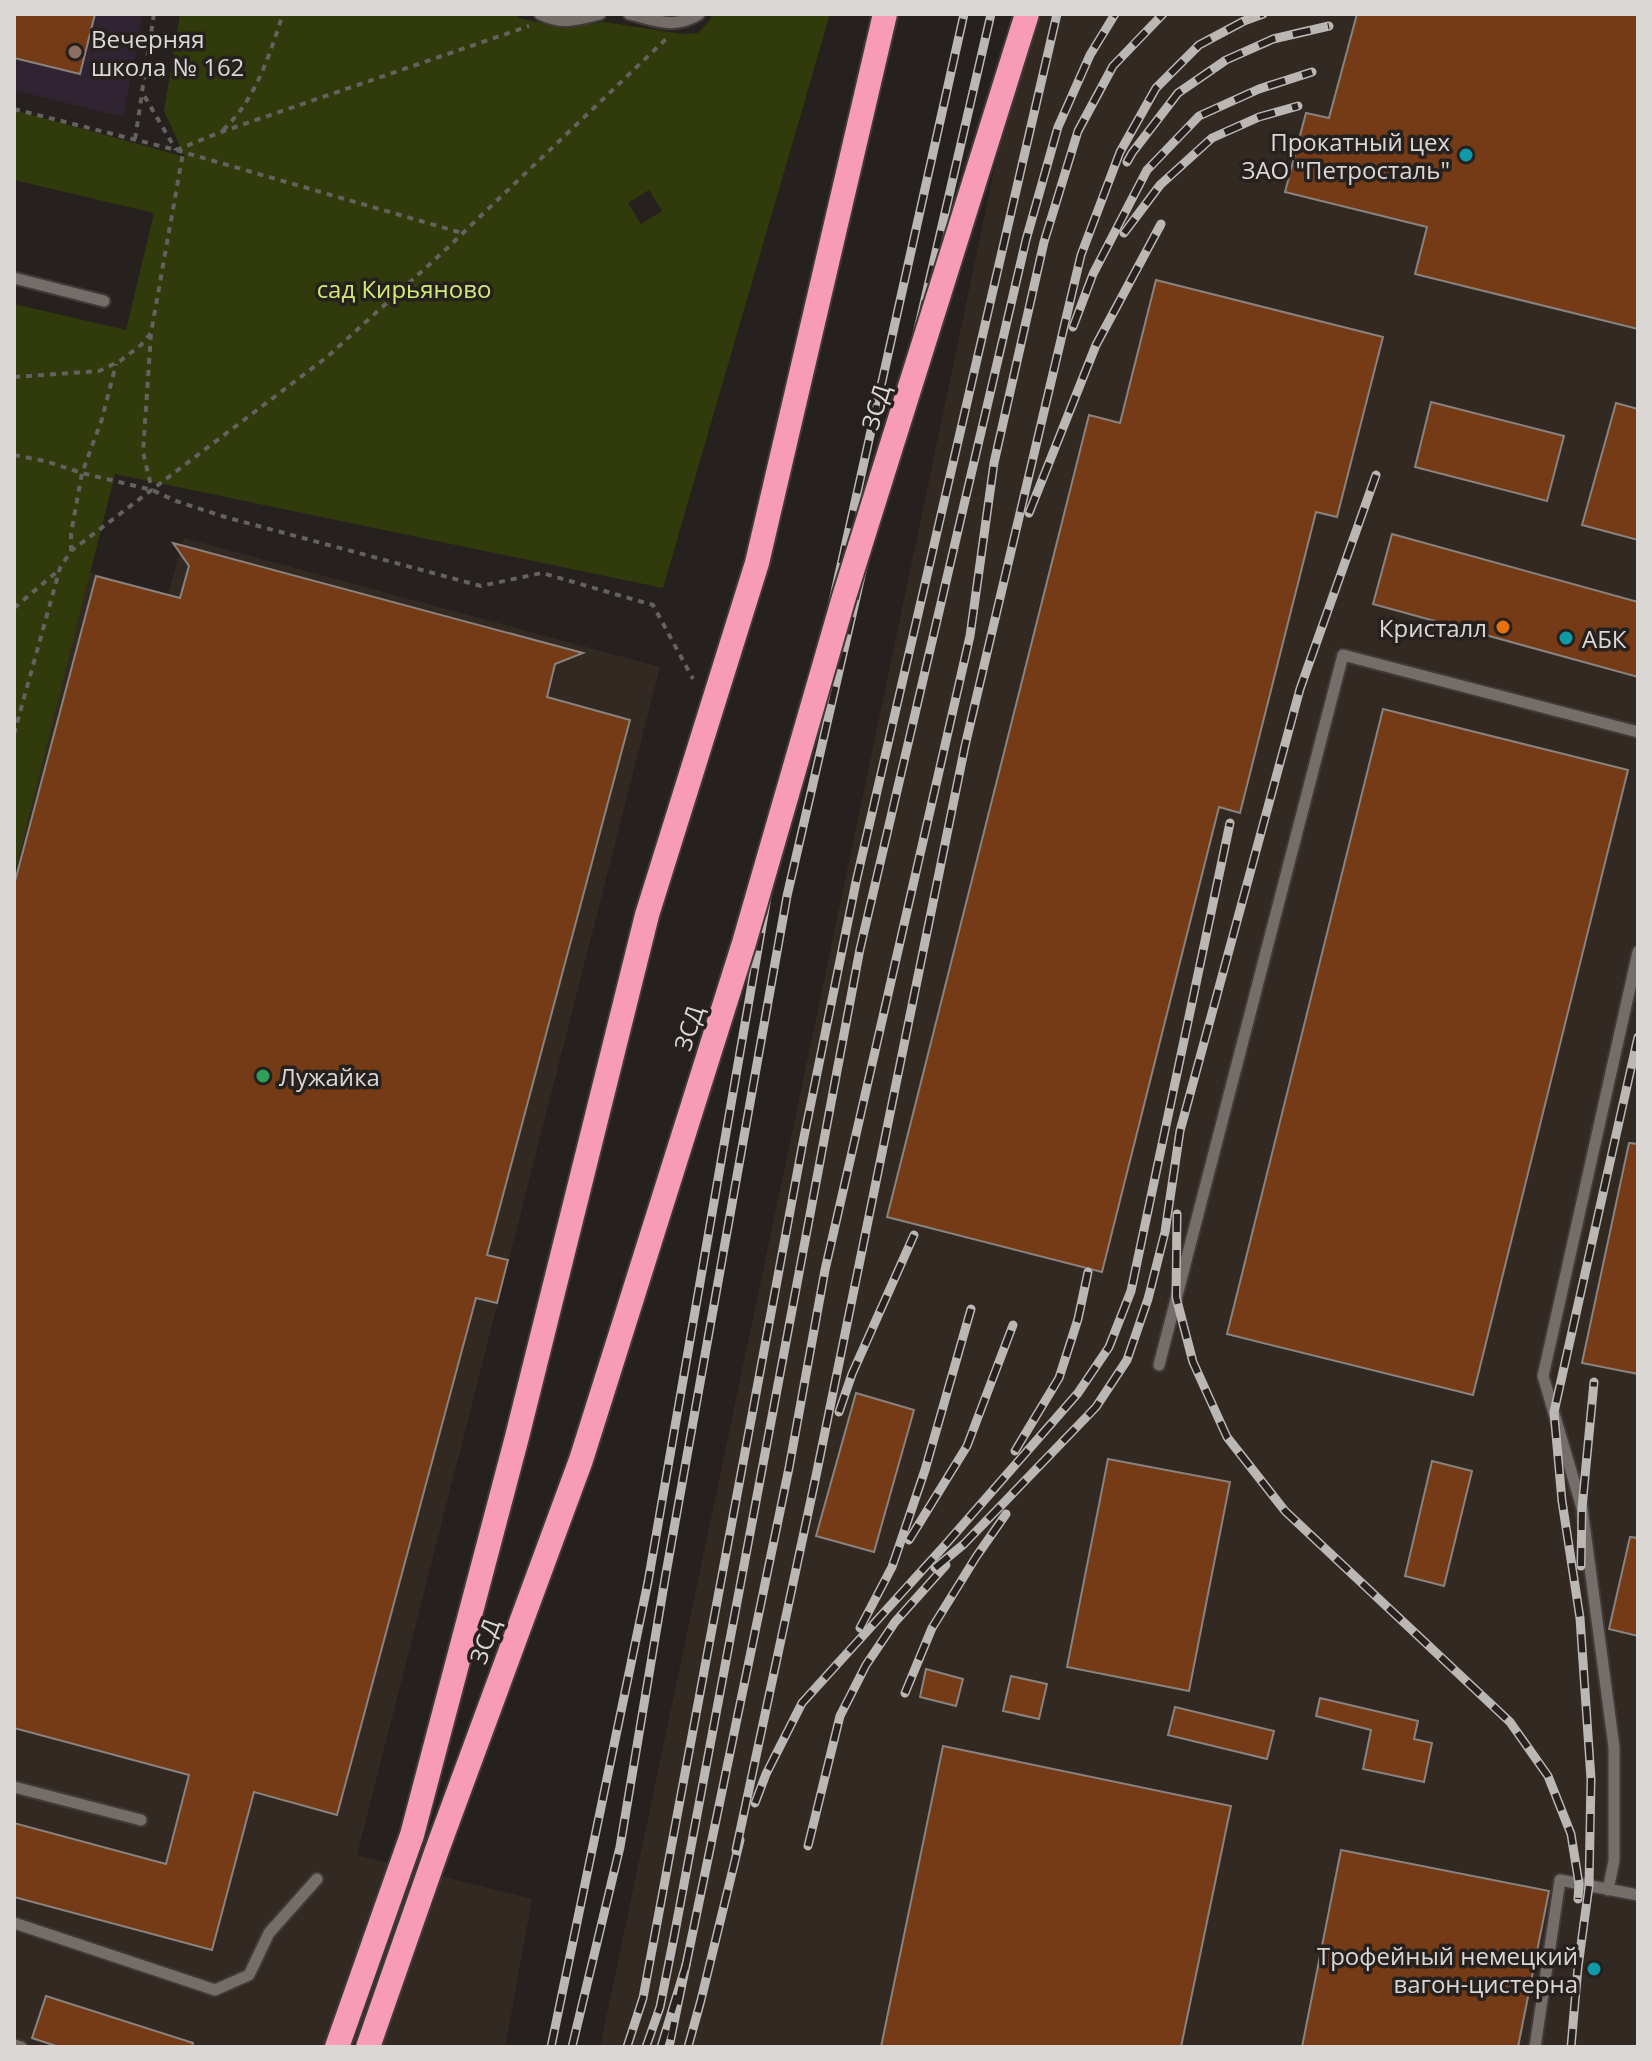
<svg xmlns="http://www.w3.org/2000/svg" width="1652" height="2061" font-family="'Open Sans',sans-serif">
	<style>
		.built { fill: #332923 }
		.education { fill: #312432 }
		.green { fill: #313a0b; fill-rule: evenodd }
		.building { fill: #743b16; stroke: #898380; stroke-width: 2 }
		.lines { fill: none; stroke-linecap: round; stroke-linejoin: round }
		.service-casing { stroke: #403b39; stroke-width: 15 }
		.motorway-casing { stroke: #403b39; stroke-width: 28 }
		.path { stroke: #65615e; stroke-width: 4; stroke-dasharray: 6 6; stroke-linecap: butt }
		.service { stroke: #746d6a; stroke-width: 11 }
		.motorway { stroke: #f79bb6; stroke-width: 24 }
		.rail-casing { stroke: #bbb7b5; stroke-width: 9 }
		.rail { stroke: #26211e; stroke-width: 6; stroke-dasharray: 18; stroke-linecap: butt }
		.motorway-bridge-casing { stroke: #403b39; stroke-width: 28; stroke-linecap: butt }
		.motorway-bridge { stroke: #f79bb6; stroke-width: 24 }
		.education-dot { fill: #8d6e63; stroke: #26211e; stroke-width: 3 }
		.culture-dot { fill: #0f9aa8; stroke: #26211e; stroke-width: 3 }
		.food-dot { fill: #e8710a; stroke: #26211e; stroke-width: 3 }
		.leisure-dot { fill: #2e9e5b; stroke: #26211e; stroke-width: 3 }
		.labels { text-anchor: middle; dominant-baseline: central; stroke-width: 7; stroke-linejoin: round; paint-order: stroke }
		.poi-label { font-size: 24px; fill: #dbd7d5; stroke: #26211e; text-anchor: start }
		.park-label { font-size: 24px; fill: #d0ea75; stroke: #26211e }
		.street-label { font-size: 24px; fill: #dbd7d5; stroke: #26211e }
	</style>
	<rect width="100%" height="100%" fill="#26211e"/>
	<g class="built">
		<path d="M1027 14H1638V2047H600Z"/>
		<path d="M184 538 660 667 357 1855 532 1899 505 2047H14V873L90 572 168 594Z"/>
	</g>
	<path class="education" d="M14 14H143L123 117 14 90Z"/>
	<path class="green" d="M180 14H515L519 18 564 28 604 22 683 34 698 33 710 20 712 14H830L663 588 115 474 14 876V304L126 330 154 213 14 180V110L185 157 164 111ZM649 190 662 211 641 224 628 203Z"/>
	<g class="building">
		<path d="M14 14H95L80 74 14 58Z"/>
		<path d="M1357 14H1638V329L1415 274 1427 227 1285 192 1306 113 1329 118Z"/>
		<path d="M1156 280 1383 337 1337 517 1316 512 1240 813 1219 807 1102 1272 887 1217 1089 415 1120 423Z"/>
		<path d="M1431 402 1564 436 1547 501 1415 467Z"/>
		<path d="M1616 403 1638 409V540L1582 525Z"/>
		<path d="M1392 534 1638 602V677L1373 604Z"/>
		<path d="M173 543 583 653 555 664 547 697 630 720 487 1255 508 1260 497 1303 476 1298 337 1815 254 1792 212 1950 14 1897V1823L166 1864 189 1775 14 1728V885L96 576 180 598 189 566Z"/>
		<path d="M1383 709 1628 770 1473 1395 1227 1334Z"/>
		<path d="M1629 1143 1638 1144V1374L1582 1363Z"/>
		<path d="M856 1393 914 1410 874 1552 816 1536Z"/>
		<path d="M1108 1459 1230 1482 1189 1691 1067 1667Z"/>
		<path d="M1432 1461 1472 1471 1444 1586 1405 1576Z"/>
		<path d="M1630 1537 1638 1538V1636L1609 1629Z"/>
		<path d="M926 1669 963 1679 956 1706 920 1697Z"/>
		<path d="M1011 1676 1047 1684 1039 1719 1003 1711Z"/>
		<path d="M1320 1698 1418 1721 1414 1739 1432 1743 1424 1782 1363 1769 1371 1730 1316 1716Z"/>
		<path d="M1175 1707 1274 1731 1267 1759 1168 1735Z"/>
		<path d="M943 1746 1231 1806 1181 2047H881Z"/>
		<path d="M1341 1850 1549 1891 1518 2047H1302Z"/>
		<path d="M46 1996 193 2043 192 2047H59L32 2038Z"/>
	</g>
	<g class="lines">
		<g class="service-casing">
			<g id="service">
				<path d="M540 14C562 25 577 20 600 14"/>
				<path d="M629 14C656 20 673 30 699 14"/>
				<path d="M14 278 104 301"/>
				<path d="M1159 1365 1343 655 1638 732"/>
				<path d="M14 1787 141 1820"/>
				<path d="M1608 1890 1614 1861V1747L1582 1508 1543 1376 1638 952"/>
				<path d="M14 1923 215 1990 249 1975 269 1933 317 1879"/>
				<path d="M14 2045 21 2047"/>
				<path d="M1535 2047 1560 1880 1638 1895"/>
			</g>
		</g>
		<g class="motorway-casing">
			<path id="motorway" d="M337 2047 412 1835 517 1437 647 915 757 563 885 14"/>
		</g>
		<g class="path">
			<path d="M154 14 142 92 176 150"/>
			<path d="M14 109 176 150 462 233"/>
			<path d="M223 130C256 99 269 56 283 14"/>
			<path d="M135 139 142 94"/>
			<path d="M176 150 221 132 529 26"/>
			<path d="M151 334 143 452 152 490"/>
			<path d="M14 377 99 371 120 361 141 345 151 333 183 153"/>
			<path d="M14 455 45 461 82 473 152 490 176 501 225 517 481 586 542 573 653 605 693 679"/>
			<path d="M71 551V534L82 473 102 419 116 364"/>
			<path d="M14 608 59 570"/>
			<path d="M14 734 60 568 71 551 327 357 442 253 666 39"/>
		</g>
		<use href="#service" class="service"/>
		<use href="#motorway" class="motorway"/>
		<g class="rail-casing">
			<g id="rail">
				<path d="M1127 162 1132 153 1178 93 1226 60 1273 39 1329 26"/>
				<path d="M1124 233 1160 185 1212 138 1259 117 1298 106"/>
				<path d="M1073 327 1093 274 1147 170 1199 116 1259 89 1312 72"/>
				<path d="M1029 513 1096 345 1161 224"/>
				<path d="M1177 1214 1176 1297 1193 1362 1227 1437 1285 1511 1510 1722 1548 1776 1571 1834 1579 1884 1578 1899"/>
				<path d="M839 1412 852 1374 914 1235"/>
				<path d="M1015 1451 1059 1378 1078 1319 1088 1272"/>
				<path d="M909 1540 967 1446 1013 1325"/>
				<path d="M1581 1566 1582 1508 1594 1382"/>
				<path d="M935 1568 964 1544 1096 1407 1127 1360 1148 1299 1165 1232 1180 1131 1300 689 1376 475"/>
				<path d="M860 1628 892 1567 925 1470 971 1309"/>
				<path d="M905 1693 932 1628 976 1557 1006 1514"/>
				<path d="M755 1803 766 1774 802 1703 946 1544 1078 1393 1109 1347 1131 1291 1230 823"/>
				<path d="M808 1846 840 1716 866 1665 895 1622 946 1565"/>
				<path d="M736 1850 816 1476 965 746 1081 255 1120 152 1156 88 1199 45 1244 21 1263 14"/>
				<path d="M686 1965 789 1468 825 1270 970 636 994 463 1044 242 1078 131 1113 66 1163 14"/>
				<path d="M551 2047 648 1582 767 897 964 14"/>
				<path d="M572 2047 620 1847 665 1579 787 896 991 14"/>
				<path d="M627 2047 643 1998 803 1142 856 882 1057 14"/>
				<path d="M646 2047 660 2007 674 1937 860 949 1026 240 1058 127 1090 55 1115 14"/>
				<path d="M661 2047 686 1965 669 2047"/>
				<path d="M688 2047 701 2000 740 1840"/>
				<path d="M1571 2047 1578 1967 1589 1886 1591 1779 1580 1618 1562 1501 1554 1412 1638 1037"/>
			</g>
		</g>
		<use href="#rail" class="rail"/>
		<g class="motorway-bridge-casing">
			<path id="motorway-bridge" d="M368 2047 437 1850 581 1460 744 943 844 597 1027 14"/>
		</g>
		<use href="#motorway-bridge" class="motorway-bridge"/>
	</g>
	<circle class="education-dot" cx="75" cy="52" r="8"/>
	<g class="culture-dot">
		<circle cx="1466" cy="155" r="8"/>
		<circle cx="1566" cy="638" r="8"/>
		<circle cx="1594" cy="1969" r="8"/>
	</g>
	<circle class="food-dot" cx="1503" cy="627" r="8"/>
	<circle class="leisure-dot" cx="263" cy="1076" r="8"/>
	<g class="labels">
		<g class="poi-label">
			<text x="91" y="38">Вечерняя<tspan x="91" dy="28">школа № 162</tspan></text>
			<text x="1450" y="141" text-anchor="end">Прокатный цех<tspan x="1450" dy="28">ЗАО "Петросталь"</tspan></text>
			<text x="1487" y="627" text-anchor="end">Кристалл</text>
			<text x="1582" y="638">АБК</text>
			<text x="279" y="1076">Лужайка</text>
			<text x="1578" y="1955" text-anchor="end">Трофейный немецкий<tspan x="1578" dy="28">вагон-цистерна</tspan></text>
		</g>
		<g class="park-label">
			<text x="404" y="288">сад Кирьяново</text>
		</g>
		<g class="street-label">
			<text transform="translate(875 407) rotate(-73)">ЗСД</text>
			<text transform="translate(688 1028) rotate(-72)">ЗСД</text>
			<text transform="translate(484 1641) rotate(-70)">ЗСД</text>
		</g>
	</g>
	<rect width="1652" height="2061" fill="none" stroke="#dbd7d5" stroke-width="32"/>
</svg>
